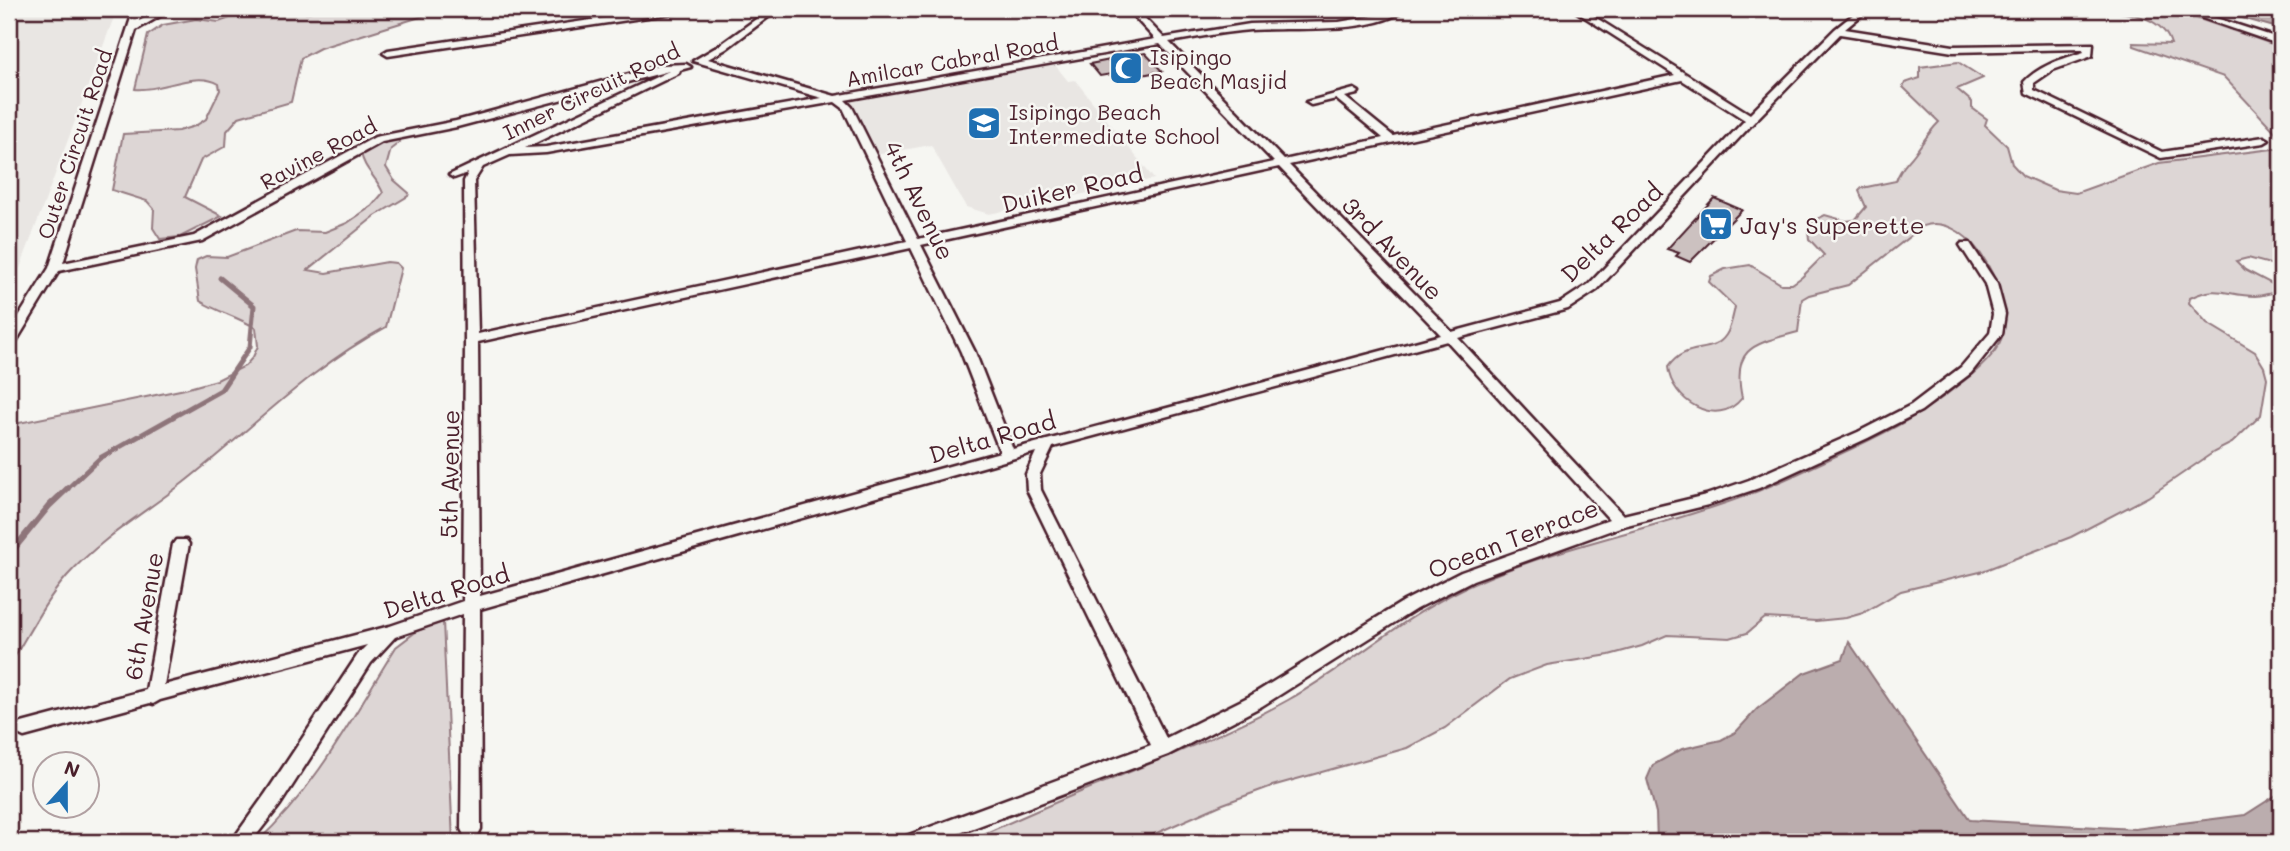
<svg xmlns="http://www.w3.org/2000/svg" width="2290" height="851" font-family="Mali,sans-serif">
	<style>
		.built { fill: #e9e6e3 }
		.green { fill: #ddd6d5; stroke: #947a80; stroke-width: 2 }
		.water { fill: #bbadae; stroke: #8e747a; stroke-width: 2 }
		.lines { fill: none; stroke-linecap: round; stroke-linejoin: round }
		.stream-far1 { stroke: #8e747a; stroke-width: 5 }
		.stream { stroke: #8e747a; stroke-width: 6 }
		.building { fill: #ccc1c0; stroke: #4a1f2b; stroke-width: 2 }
		.street-casing { stroke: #4a1f2b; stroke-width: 5 }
		.street { fill: #f6f6f2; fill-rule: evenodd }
		.labels { text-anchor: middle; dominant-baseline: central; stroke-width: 5; stroke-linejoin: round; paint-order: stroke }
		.far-poi-label { font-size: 21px; fill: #4a1f2b; stroke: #f6f6f2; text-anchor: start }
		.far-street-label { font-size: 21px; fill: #4a1f2b; stroke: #f6f6f2 }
		.street-label { font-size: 24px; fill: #4a1f2b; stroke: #f6f6f2 }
		.poi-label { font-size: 24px; fill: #4a1f2b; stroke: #f6f6f2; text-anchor: start }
	</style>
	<rect width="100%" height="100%" fill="#f6f6f2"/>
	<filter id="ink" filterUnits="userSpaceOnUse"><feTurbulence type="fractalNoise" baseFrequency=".0143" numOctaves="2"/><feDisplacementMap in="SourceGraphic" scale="14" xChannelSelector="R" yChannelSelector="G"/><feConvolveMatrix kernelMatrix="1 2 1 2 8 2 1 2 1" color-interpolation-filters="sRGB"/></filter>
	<g filter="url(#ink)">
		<g class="built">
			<path d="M33 9H117L20 268 9 283V16Z"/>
			<path d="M1055 65 1068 81 1075 80 1154 179 989 214 966 207 931 145 875 155 849 102Z"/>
		</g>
		<g class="green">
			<path d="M255 9H301L306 13 319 9H446L320 48 301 58 291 102 239 117 227 131 226 146 201 160 185 197 222 216 180 237 160 239 153 228 154 209 147 201 112 190 123 134 178 131 195 126 206 119 220 90 219 84C195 70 161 92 135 89L148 35 163 25 196 19 219 22Z"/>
			<path d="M2101 9H2170L2281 47V138L2224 77 2134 46 2133 43 2171 44C2162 15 2126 13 2101 9Z"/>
			<path d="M1958 62 1983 78 1957 89 1972 102V108L1987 119 1985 125 2007 146 2012 164 2023 176 2055 190 2076 193 2159 163 2281 148V267L2248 258 2236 261 2245 270 2278 287 2277 292C2270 293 2262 296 2255 296 2227 296 2218 284 2190 298L2189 303 2207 323 2255 352 2264 367 2267 378 2261 415 2232 443 2214 452 2148 497 2071 537 1980 572 1901 591 1863 613 1846 618 1816 621 1765 618 1747 633 1730 638 1667 635 1642 646 1609 655 1547 665 1510 679 1445 728 1407 748 1272 786 1223 804 1136 842H966C1011 822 1055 802 1100 784 1163 758 1229 733 1288 700 1354 663 1410 610 1480 581 1570 542 1667 527 1758 491 1791 478 1823 462 1855 447 1891 430 1926 412 1957 386 1972 375 1990 361 1999 344 2020 305 1972 209 1923 226L1848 285 1809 295 1802 299 1798 332C1755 344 1731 346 1742 398 1717 430 1671 400 1668 367 1687 340 1711 357 1726 335 1731 328 1733 316 1735 307L1709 282 1711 276 1725 269 1750 265 1781 284H1792L1802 277 1824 255 1809 239 1808 229 1813 221 1825 215 1846 221 1855 220 1866 207 1859 191 1862 188 1896 181C1900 168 1907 164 1915 153 1923 142 1929 132 1939 122L1903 87 1905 83 1920 78V67Z"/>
			<path d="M398 140 400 142 391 149 386 167 394 180 409 193 408 196 375 216 308 270 326 273 387 262 396 263 401 268 386 327C308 369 252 429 183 483 144 513 100 539 67 576 44 602 27 637 9 666V425L185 389 217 380 245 366 253 357 258 346 256 328C238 317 218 312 200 301L195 269 197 260 206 256 227 257 296 231 325 232 347 223 372 206 383 193C377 177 363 169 361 152L383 142Z"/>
			<path d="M443 621 453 842H257C316 788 354 714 396 647L417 631Z"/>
		</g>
		<g class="water">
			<path d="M2210 9H2248L2281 20V29Z"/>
			<path d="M1849 642 1970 820 2135 829 2245 815 2281 792V842H1657L1656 813 1647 779 1653 765 1682 749 1721 740 1736 732 1757 709 1804 673 1843 659Z"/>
		</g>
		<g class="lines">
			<path class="stream-far1" d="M66 490 100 458 221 390 250 347 254 306 220 278"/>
			<path class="stream" d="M9 555 49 506 68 488"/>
		</g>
		<g class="building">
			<path d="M1145 53 1162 71 1122 79 1117 73 1100 76 1090 64Z"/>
			<path d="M1714 198 1742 210 1690 262 1676 256 1679 253 1667 249Z"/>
		</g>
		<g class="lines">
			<g class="street-casing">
				<g id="street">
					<path d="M134 9H142L139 21 162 9H172L136 30 63 263 194 236 375 137 456 121 662 65 686 64 691 67 680 70 679 73 525 148 546 147 822 98 693 61 720 45 770 9H779L726 49 708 59 835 96 1155 39 1127 9H1136L1164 38 1250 24 1339 22 1379 15 1394 9H1405C1374 35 1290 27 1250 30 1223 32 1196 38 1169 42L1284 160 1383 138 1336 99 1311 105 1306 102 1354 89 1359 92 1357 94 1345 97 1393 136 1675 75 1572 9H1582L1750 114 1835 29 1860 9H1869L1845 29 1953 46 2093 44 2092 56 2053 70 2034 83V90L2162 152 2264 137 2269 140 2264 143 2161 158 2026 93 2024 82C2040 65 2062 59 2084 52L2082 49 1953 52 1840 34 1755 121 1597 290 1568 309 1458 338 1623 515 1706 495 1749 480 1858 432 1911 405 1961 367 1990 333 1993 314 1985 284 1960 245 1962 243H1970L1997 284 2005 314 2002 334 1971 373 1921 411 1868 438 1759 488 1708 505 1623 526 1473 580 1416 609 1262 706 1168 755 936 842H904L906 836 1151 745 1027 490 1026 474 1036 452 480 609 481 829 478 835 471 838 464 835 461 829 463 614 395 637 371 663 280 805 251 842H231L266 793 359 653 367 645 160 700 153 704 150 703 24 737 18 734 15 729 18 724 146 690 173 544 176 540H186L189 544 164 685 390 626 463 601 465 343 464 181 468 173 454 178 449 175 669 71 457 127 382 142 202 241 59 271 14 345 9 346V332L49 268ZM1160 44 1274 162 918 239 852 107 845 100ZM1682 80 1745 120 1589 284 1560 303 1452 332 1289 165ZM835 102 843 108 907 241 478 334 474 181 483 167 510 155 546 153ZM1279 167 1441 335 1013 449 975 352 921 245ZM911 248 961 352 1000 452 480 596 478 342ZM1447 341 1609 519 1461 572 1404 601 1250 696 1166 738 1041 490 1040 474 1053 447Z"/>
					<path d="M665 9H685L681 12 388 56 383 53 388 50Z"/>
					<path d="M2176 9H2188L2281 39V45Z"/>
				</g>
			</g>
			<use href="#street" class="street"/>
		</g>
	</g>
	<defs>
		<g id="mosque-square" transform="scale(1.75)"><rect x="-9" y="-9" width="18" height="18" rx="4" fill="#1f6fb2" stroke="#f6f6f2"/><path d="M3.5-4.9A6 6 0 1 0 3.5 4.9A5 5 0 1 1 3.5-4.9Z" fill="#fff"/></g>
		<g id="school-square" transform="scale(1.75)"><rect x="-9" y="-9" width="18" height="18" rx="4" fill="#1f6fb2" stroke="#f6f6f2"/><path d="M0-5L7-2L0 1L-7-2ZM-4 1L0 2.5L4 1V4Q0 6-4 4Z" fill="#fff"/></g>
		<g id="supermarket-square" transform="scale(1.75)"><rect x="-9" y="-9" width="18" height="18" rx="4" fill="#1f6fb2" stroke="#f6f6f2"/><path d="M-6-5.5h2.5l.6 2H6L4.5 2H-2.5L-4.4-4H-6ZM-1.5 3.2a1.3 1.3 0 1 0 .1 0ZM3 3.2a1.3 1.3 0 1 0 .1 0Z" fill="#fff"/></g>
	</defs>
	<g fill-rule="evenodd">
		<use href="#mosque-square" x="1126" y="68"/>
		<use href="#school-square" x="984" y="123"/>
		<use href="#supermarket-square" x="1716" y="224"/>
	</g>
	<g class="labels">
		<g class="far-poi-label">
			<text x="1150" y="56">Isipingo<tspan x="1150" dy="24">Beach Masjid</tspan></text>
			<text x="1009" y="111">Isipingo Beach<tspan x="1009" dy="24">Intermediate School</tspan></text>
		</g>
		<g class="far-street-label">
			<text transform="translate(952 60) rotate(-10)">Amilcar Cabral Road</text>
			<text transform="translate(591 91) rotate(-26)">Inner Circuit Road</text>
			<text transform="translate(74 144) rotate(-72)">Outer Circuit Road</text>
			<text transform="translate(318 153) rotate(-28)">Ravine Road</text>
		</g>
		<g class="street-label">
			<text transform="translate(1072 188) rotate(-13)">Duiker Road</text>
			<text transform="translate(920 200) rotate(64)">4th Avenue</text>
			<text transform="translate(1611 232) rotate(-44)">Delta Road</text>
			<text transform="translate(1393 248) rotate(46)">3rd Avenue</text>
			<text transform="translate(992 437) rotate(-16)">Delta Road</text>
			<text transform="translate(449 474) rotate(-89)">5th Avenue</text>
			<text transform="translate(1513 538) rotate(-21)">Ocean Terrace</text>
			<text transform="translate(446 591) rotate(-17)">Delta Road</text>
			<text transform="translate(143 616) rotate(-80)">6th Avenue</text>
		</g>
		<g class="poi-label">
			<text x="1740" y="224">Jay's Superette</text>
		</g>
	</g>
	<rect width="2290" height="851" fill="none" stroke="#f6f6f2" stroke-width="35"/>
	<rect x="18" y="18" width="2255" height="816" fill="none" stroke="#4a1f2b" stroke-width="2.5" filter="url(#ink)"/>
	<g transform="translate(66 785) rotate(21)"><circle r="33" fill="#f6f6f2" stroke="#b1a0a2" stroke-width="2"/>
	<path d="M0-5L12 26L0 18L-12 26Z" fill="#1f6fb2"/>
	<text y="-10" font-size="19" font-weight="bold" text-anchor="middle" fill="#4a1f2b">N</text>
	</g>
</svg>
